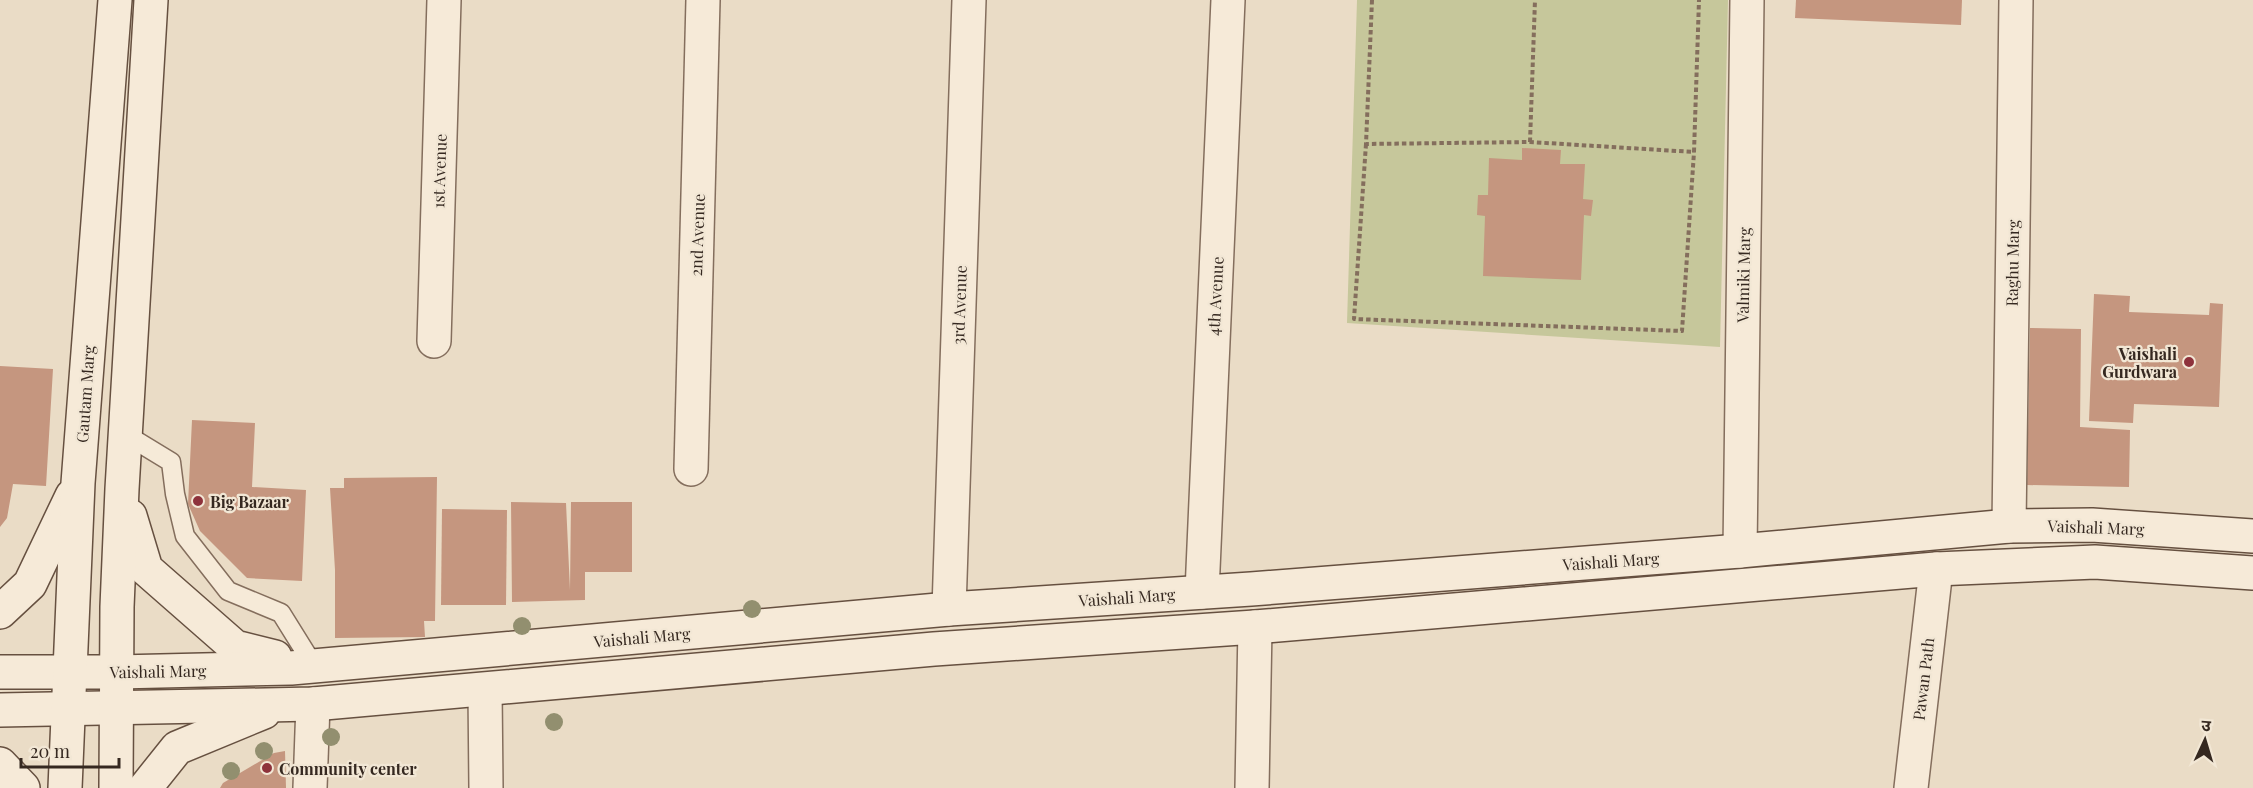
<svg xmlns="http://www.w3.org/2000/svg" width="2253" height="788" font-family="'Playfair Display','Noto Sans Devanagari',serif">
	<style>
		.green { fill: #c6c79b }
		.building { fill: #c5967f }
		.lines { fill: none; stroke-linecap: round; stroke-linejoin: round }
		.lane-casing { stroke: #846e5d; stroke-width: 21 }
		.street-casing { stroke: #846e5d; stroke-width: 36 }
		.secondary-casing { stroke: #665040; stroke-width: 36 }
		.path { stroke: #846e5d; stroke-width: 4; stroke-dasharray: 4.5 3; stroke-linecap: butt }
		.lane { stroke: #f6ead8; stroke-width: 18 }
		.street { stroke: #f6ead8; stroke-width: 33 }
		.secondary { stroke: #f6ead8; stroke-width: 33 }
		.tree { fill: #928f6f }
		.poi-dot { fill: #8e323b; stroke: #f2e7d5; stroke-width: 2 }
		.labels { text-anchor: middle; dominant-baseline: central; stroke-width: 4.5; stroke-linejoin: round; paint-order: stroke }
		.street-label { font-size: 16px; fill: #352820; stroke: #f2e7d5 }
		.poi-label { font-size: 16px; font-weight: bold; fill: #352820; stroke: #f2e7d5; text-anchor: start }
	</style>
	<rect width="100%" height="100%" fill="#eadcc6"/>
	<path class="green" d="M1357 0H1728L1720 347 1347 323Z"/>
	<g class="building">
		<path d="M1796 0H1962L1961 25 1795 18Z"/>
		<path d="M1522 148 1561 150 1560 164H1585L1583 199 1593 200 1591 216 1584 215 1581 280 1483 276 1485 216 1477 215 1478 195H1488L1489 158 1522 160Z"/>
		<path d="M2094 294 2130 296 2129 312 2209 315 2210 303 2223 304 2219 407 2134 404 2133 423 2089 421Z"/>
		<path d="M2030 328 2081 329 2080 427 2130 430 2129 487 2027 485Z"/>
		<path d="M0 366 53 369 46 486 13 484 7 518 0 527Z"/>
		<path d="M192 420 255 423 252 487 306 490 302 581 247 578 200 531 188 504Z"/>
		<path d="M437 477 435 621H424L425 637 335 638V570L330 488H344V478Z"/>
		<path d="M511 502 566 503 570 590 571 502H632V572H585V600L512 602Z"/>
		<path d="M442 509 507 510 506 605H441Z"/>
		<path d="M285 751 286 788H220L223 783 274 753Z"/>
	</g>
	<g class="lines">
		<g class="lane-casing">
			<path id="lane" d="M125 434 171 462 175 494 185 536 228 591 281 613 314 666"/>
		</g>
		<g class="street-casing">
			<g id="street">
				<path d="M434 341 444 0"/>
				<path d="M691 469 703 0"/>
				<path d="M2009 526 2016 0"/>
				<path d="M1740 551 1747 0"/>
				<path d="M1202 592 1228 0"/>
				<path d="M949 609 969 0"/>
				<path d="M485 690 486 788"/>
				<path d="M310 788 313 704"/>
				<path d="M1252 788 1255 627"/>
				<path d="M1911 788 1936 569"/>
			</g>
		</g>
		<g class="secondary-casing">
			<g id="secondary">
				<path d="M130 516 146 569 235 647 275 657"/>
				<path d="M0 612 30 584 72 496"/>
				<path d="M0 672H118L291 668 949 609 1251 589 1740 551 2009 526 2092 525 2253 536"/>
				<path d="M0 710 313 704 934 649 1255 627 1936 569 2095 562 2253 573"/>
				<path d="M0 764 23 788"/>
				<path d="M65 788 78 483 115 0"/>
				<path d="M116 788 117 607 122 489 151 0"/>
				<path d="M145 788 177 748 264 712"/>
			</g>
		</g>
		<g class="path">
			<path d="M1372 0 1366 144 1530 142 1694 152 1699 0"/>
			<path d="M1530 142 1535 0"/>
			<path d="M1366 144 1354 319 1682 331 1694 152"/>
		</g>
		<use href="#lane" class="lane"/>
		<use href="#street" class="street"/>
		<use href="#secondary" class="secondary"/>
	</g>
	<g class="tree">
		<circle cx="752" cy="609" r="9"/>
		<circle cx="522" cy="626" r="9"/>
		<circle cx="554" cy="722" r="9"/>
		<circle cx="331" cy="737" r="9"/>
		<circle cx="264" cy="751" r="9"/>
		<circle cx="231" cy="771" r="9"/>
	</g>
	<g class="poi-dot">
		<circle cx="2189" cy="362" r="6"/>
		<circle cx="198" cy="501" r="6"/>
		<circle cx="267" cy="768" r="6"/>
	</g>
	<g class="labels">
		<g class="street-label">
			<text transform="translate(439 171) rotate(-88)">1st Avenue</text>
			<text transform="translate(697 235) rotate(-88)">2nd Avenue</text>
			<text transform="translate(2012 263) rotate(-89)">Raghu Marg</text>
			<text transform="translate(1743 275) rotate(-89)">Valmiki Marg</text>
			<text transform="translate(1215 296) rotate(-87)">4th Avenue</text>
			<text transform="translate(959 305) rotate(-88)">3rd Avenue</text>
			<text transform="translate(85 394) rotate(-86)">Gautam Marg</text>
			<text transform="translate(2096 527) rotate(2)">Vaishali Marg</text>
			<text transform="translate(1611 561) rotate(-4)">Vaishali Marg</text>
			<text transform="translate(1127 597) rotate(-4)">Vaishali Marg</text>
			<text transform="translate(642 637) rotate(-5)">Vaishali Marg</text>
			<text transform="translate(158 671) rotate(-1)">Vaishali Marg</text>
			<text transform="translate(1923 679) rotate(-83)">Pawan Path</text>
		</g>
		<g class="poi-label">
			<text x="2177" y="353" text-anchor="end">Vaishali<tspan x="2177" dy="18">Gurdwara</tspan></text>
			<text x="210" y="501">Big Bazaar</text>
			<text x="279" y="768">Community center</text>
		</g>
	</g>
	<g transform="translate(2205 740) rotate(4)" stroke="#f2e7d5" stroke-width="4.5" paint-order="stroke">
	<path d="M0-4.5L10 22L0 15L-10 22Z" fill="#352820"/>
	<text y="-9" font-size="16" font-weight="bold" text-anchor="middle" fill="#352820">उ</text>
	</g>
	<path d="M21 758v9h98v-9" fill="none" stroke="#352820" stroke-width="3"/>
	<text x="30" y="758" font-size="18" fill="#352820" stroke="#f2e7d5" stroke-width="4.5" paint-order="stroke">20 m</text>
</svg>
